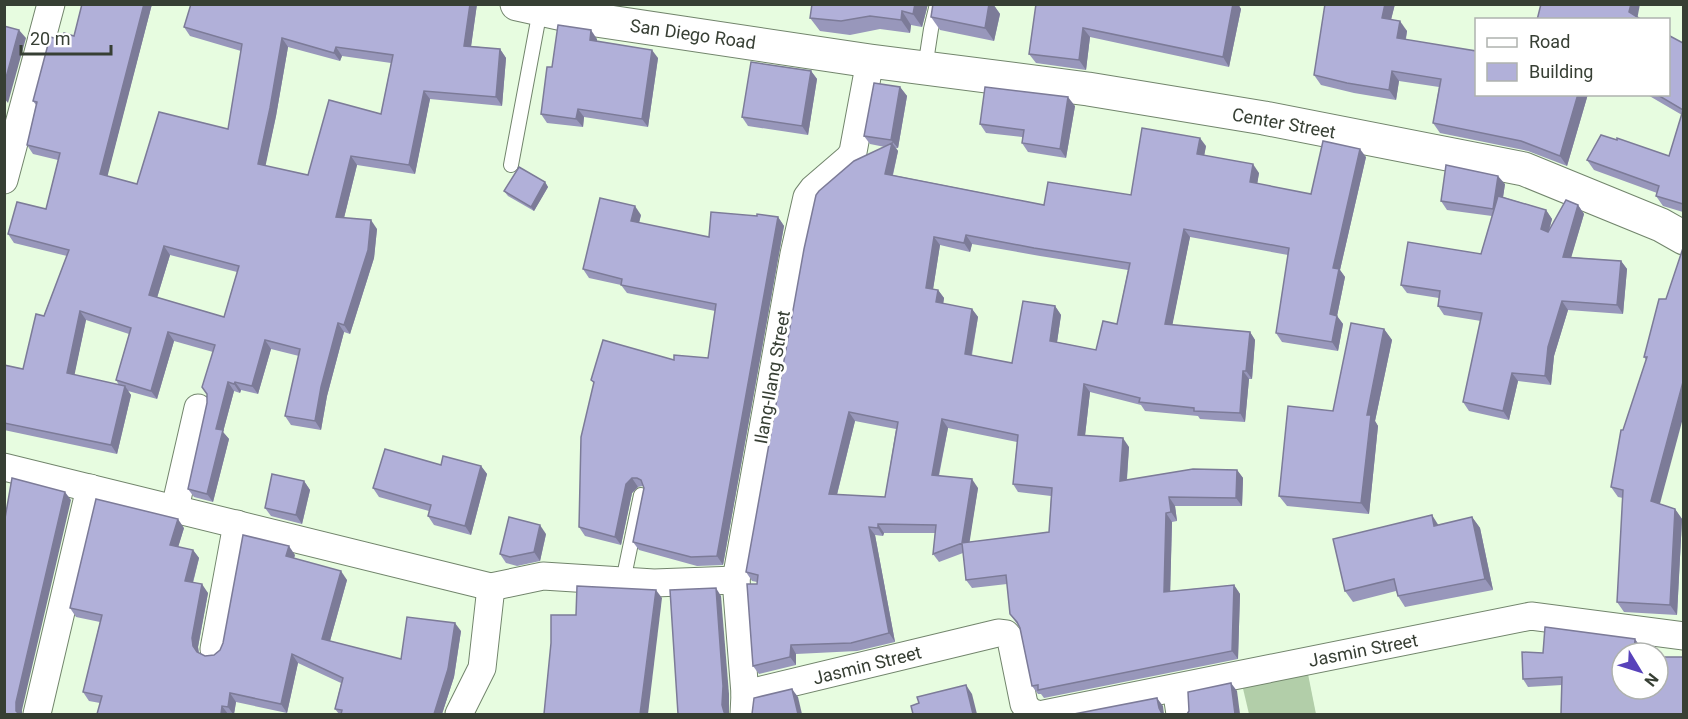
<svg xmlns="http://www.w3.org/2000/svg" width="1688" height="719" font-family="Roboto,sans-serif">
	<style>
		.green { fill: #b2cea9 }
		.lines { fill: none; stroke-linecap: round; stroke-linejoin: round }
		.service-casing { stroke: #72856c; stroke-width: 16 }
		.minor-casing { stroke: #72856c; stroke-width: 29 }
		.tertiary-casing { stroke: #72856c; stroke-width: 35 }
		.service { stroke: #fff; stroke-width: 14 }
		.minor { stroke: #fff; stroke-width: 27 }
		.tertiary { stroke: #fff; stroke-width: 33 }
		.wall { fill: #9897bb; fill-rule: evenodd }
		.shaded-wall { fill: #7c7b98 }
		.building { fill: #b1b0d9; stroke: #7c7b98; stroke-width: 1.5; fill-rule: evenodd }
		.labels { text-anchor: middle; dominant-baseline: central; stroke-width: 6; stroke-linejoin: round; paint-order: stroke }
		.street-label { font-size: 18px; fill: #373f34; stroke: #fff }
	</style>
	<rect width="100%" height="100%" fill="#e7fce0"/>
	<path class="green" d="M1307 669 1316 714H1249L1241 680Z"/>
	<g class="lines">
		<g class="service-casing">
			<g id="service">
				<path d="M925 68 931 29 937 4"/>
				<path d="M511 165 540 10"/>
				<path d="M623 581 641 495"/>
			</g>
		</g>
		<g class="minor-casing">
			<g id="minor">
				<path d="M4 180 51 4"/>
				<path d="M4 467 491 587 543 576 654 583 736 580"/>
				<path d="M175 508 198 408"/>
				<path d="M214 649 237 524"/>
				<path d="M1176 688 1180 714"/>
				<path d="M745 694 998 633 1006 634 1011 640 1024 704 1030 712 1037 714"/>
				<path d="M37 714 90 488"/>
				<path d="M459 714 482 668 491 587"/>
				<path d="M744 714 745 694 736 580 794 254 807 197 813 189 849 158 853 152 870 61"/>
				<path d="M1044 714 1531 616 1684 636"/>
			</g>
		</g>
		<g class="tertiary-casing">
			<path id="tertiary" d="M517 4 576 17 870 61 1088 89 1264 118 1524 169 1661 225 1684 238"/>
		</g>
		<use href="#service" class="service"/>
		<use href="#minor" class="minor"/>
		<use href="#tertiary" class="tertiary"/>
	</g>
	<g class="wall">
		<path d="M82 4H152L107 176 137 184 228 129 241 51 190 36 184 27 191 4H477L471 46 500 49 506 58 502 106 430 99 415 174 357 165 344 218 377 229 374 258 350 334 344 332 327 396 321 430 291 425 285 416 299 356 271 349 258 394 241 390 240 393 234 391 223 432 229 439 213 502 194 497 188 489 207 403 213 352 174 341 157 399 128 391 131 395 117 454 4 430V365L23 369 67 256 14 243 8 234 46 209 58 160 33 154 27 145 36 105 33 101 62 40 74 36ZM288 47 340 61 342 56 391 63 381 114 308 175 265 166 276 116ZM170 255 237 272 224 317 157 298ZM86 320 129 334 116 380 119 385 74 375Z"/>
		<path d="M812 4H928L922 27 911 25 910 33 880 29 850 35 820 31 810 18Z"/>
		<path d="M933 4H993L1000 14 994 41 940 30 931 17Z"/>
		<path d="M1036 4H1238L1241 9 1229 67 1090 37 1086 70 1036 63 1029 54Z"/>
		<path d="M1325 4H1395L1391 19 1407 31 1406 39 1476 94H1588L1567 166 1528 151 1440 133 1433 123 1439 87 1399 81 1396 100 1354 93 1321 85 1314 75Z"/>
		<path d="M597 39V41L658 58 648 127 584 117 583 127 547 123 541 114 552 67Z"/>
		<path d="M1683 43V212L1663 206 1656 196 1657 193 1594 170 1587 160 1669 156 1682 115 1646 94H1668Z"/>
		<path d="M811 71 817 79 808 135 748 126 742 117Z"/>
		<path d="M900 87 907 96 898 148H896L898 151 893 175 1044 205 1131 195 1206 146 1204 155 1259 173 1257 184 1311 194 1366 157 1340 270 1345 277 1337 316 1343 324 1338 351 1282 342 1276 333 1288 255 1190 237 1172 325 1250 332 1255 340 1252 379H1249L1245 422 1200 419 1198 416 1145 411 1141 405 1090 392 1085 436 1129 447 1127 480 1237 470 1243 478 1242 506H1175L1177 521 1172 522 1170 591 1234 585 1240 594 1238 659 1044 698 1041 694H1038L1032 686 1020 628 1010 614 1007 584 972 588 966 580 963 553 939 562 933 554 935 533H884L883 536 875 535 895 642 857 651 796 654V665L759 674 753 666 757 582 752 581 746 572 885 147 870 144 864 136ZM972 244 1040 256 1128 270 1117 324 1096 350 1057 342 1061 315 1055 306 1012 363 972 355 978 317 972 309 943 304 944 298 938 290 933 289 940 245 970 252ZM855 421 896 429 885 497 837 495ZM948 428 1017 442 1013 484 1018 492 1051 496 1049 532 969 542 978 488 939 476Z"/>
		<path d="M1075 106 1066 158 1028 152 1022 143V137L986 133 980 124Z"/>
		<path d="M545 182 548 187 534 211 508 196 504 191Z"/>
		<path d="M1505 184 1503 197 1546 210 1552 219 1549 231 1578 205 1584 214 1571 257 1621 261 1627 269 1623 314 1568 310 1554 356 1551 385 1518 381 1509 420 1469 411 1463 402 1481 321 1444 315 1438 306 1439 298 1407 293 1401 285 1481 254 1492 216 1447 210 1441 201Z"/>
		<path d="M641 215 639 223 709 237 778 217 784 226 723 565 697 566 639 550 633 542 644 488 643 486 638 487 632 493 621 545 585 536 579 527 594 384 591 380 674 360 708 358 715 311 627 293 621 285 589 278 583 269Z"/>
		<path d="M1666 299 1660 504 1675 509 1682 519 1677 615 1624 612 1617 602 1623 498 1618 497 1611 487 1623 430 1646 360 1644 357Z"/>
		<path d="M1384 329 1392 340 1375 421 1378 426 1369 514 1287 506 1279 496Z"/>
		<path d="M481 466 487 474 471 535 434 525 428 516 429 511 379 497 373 488Z"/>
		<path d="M304 481 310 490 302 524 271 516 265 508Z"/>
		<path d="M1472 517 1480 528 1493 590 1405 607 1398 596 1396 591 1353 602 1345 591 1439 525Z"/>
		<path d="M184 528 178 547 193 550 199 558 193 583 208 593 198 647 199 653 205 656 214 655 220 650 295 555 294 558 347 580 330 641 401 659 461 631 454 677 442 714H339L335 709 341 683 298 663 287 713 236 702 234 714H97L100 703 89 701 83 692 100 622 76 617 70 608Z"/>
		<path d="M546 534 540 561 517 566 506 563 500 554Z"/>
		<path d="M1640 646 1562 685 1528 687 1523 679 1543 653Z"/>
	</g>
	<g class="shaded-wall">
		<path d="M144 4H152L106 182 100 174Z"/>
		<path d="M470 4H477L470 54 464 46Z"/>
		<path d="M915 4H928L922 27 913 14Z"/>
		<path d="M989 4H993L1000 14 994 41 985 28Z"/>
		<path d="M1233 4H1238L1241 9 1229 67 1223 57Z"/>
		<path d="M1385 4H1395L1389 28 1382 18Z"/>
		<path d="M1631 4H1640L1637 20 1629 12Z"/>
		<path d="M902 11 911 25 910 33 901 20Z"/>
		<path d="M1400 21 1407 31 1404 48 1397 38Z"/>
		<path d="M1083 28 1090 37 1086 70 1079 60Z"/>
		<path d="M19 30 26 38 8 103 4 98V85Z"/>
		<path d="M591 30 597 39 596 49 590 40Z"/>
		<path d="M282 38 288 47 276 116 264 173 258 164Z"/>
		<path d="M336 47 342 56 340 61 334 53Z"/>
		<path d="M500 49 506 58 502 106 496 97Z"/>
		<path d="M652 50 658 58 648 127 642 119Z"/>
		<path d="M811 71 817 79 808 135 802 126Z"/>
		<path d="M1392 71 1399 81 1396 100 1389 90Z"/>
		<path d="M900 87 907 96 898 148 891 140Z"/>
		<path d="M424 91 430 99 415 174 409 165Z"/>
		<path d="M1578 94H1588L1567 166 1560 156Z"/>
		<path d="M1068 97 1075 106 1066 158 1060 149Z"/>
		<path d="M578 109 584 117 583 127 576 119Z"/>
		<path d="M1200 138 1206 146 1203 162 1197 154Z"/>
		<path d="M892 143 898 151 891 182 885 174Z"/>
		<path d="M1360 149 1366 157 1340 270 1345 277 1337 316 1343 324 1338 351 1332 342 1330 314 1333 268Z"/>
		<path d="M351 156 357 165 342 226 336 217Z"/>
		<path d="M1253 164 1259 173 1256 191 1250 182Z"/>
		<path d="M1498 176 1505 184 1500 217 1493 209Z"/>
		<path d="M545 182 548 187 534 211 531 207Z"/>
		<path d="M1578 205 1584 214 1569 265 1563 257Z"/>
		<path d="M635 206 641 215 637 230 631 221Z"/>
		<path d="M1546 210 1552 219 1547 237 1541 229Z"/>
		<path d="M778 217 784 226 723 565 717 556Z"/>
		<path d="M371 220 377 229 374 258 350 334 344 325Z"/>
		<path d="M1184 229 1190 237 1171 332 1165 324Z"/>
		<path d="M966 235 972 244 970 252 964 243Z"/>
		<path d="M934 237 940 245 932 296 926 288Z"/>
		<path d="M164 246 170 255 155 304 149 295Z"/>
		<path d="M1621 261 1627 269 1623 314 1617 305Z"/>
		<path d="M938 290 944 298 942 311 936 302Z"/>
		<path d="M1562 301 1568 310 1554 356 1551 385 1545 376 1548 347Z"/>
		<path d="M1055 306 1061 315 1056 349 1050 341Z"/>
		<path d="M972 309 978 317 970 362 965 354Z"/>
		<path d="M80 311 86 320 73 382 67 373Z"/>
		<path d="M338 323 344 332 327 396 321 430 315 421 321 387Z"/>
		<path d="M1384 329 1392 340 1375 421 1378 426 1369 514 1361 503 1367 415Z"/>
		<path d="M168 332 174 341 157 399 151 391Z"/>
		<path d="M1250 332 1255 340 1252 379 1246 371Z"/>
		<path d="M265 340 271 349 258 394 252 386Z"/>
		<path d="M1243 371 1249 379 1245 422 1240 413Z"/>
		<path d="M1512 373 1518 381 1509 420 1503 411Z"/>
		<path d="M228 382 234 391 223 432 229 439 213 502 207 494 216 429Z"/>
		<path d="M235 382 241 390 240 393 234 384Z"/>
		<path d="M1683 382V418L1658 511 1651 501Z"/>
		<path d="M1084 384 1090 392 1084 444 1078 435Z"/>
		<path d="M125 386 131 395 117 454 111 445Z"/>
		<path d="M849 412 855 421 835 502 829 494Z"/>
		<path d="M942 419 948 428 937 483 932 475Z"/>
		<path d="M1123 438 1129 447 1126 489 1120 481Z"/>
		<path d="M481 466 487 474 471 535 465 526Z"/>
		<path d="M1237 470 1243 478 1242 506 1236 498Z"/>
		<path d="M632 478 638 487 632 493 621 545 615 537 626 484Z"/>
		<path d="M972 479 978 488 968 552 962 543Z"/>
		<path d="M304 481 310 490 302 524 296 515Z"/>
		<path d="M65 492 71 500 22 710V714H19L16 711V702Z"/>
		<path d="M1169 497 1175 506 1177 521 1171 512Z"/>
		<path d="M1675 509 1682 519 1677 615 1670 605Z"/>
		<path d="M1166 513 1172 522 1170 600 1164 592Z"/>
		<path d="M1432 515 1439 526H1434Z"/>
		<path d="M1472 517 1480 528 1493 590 1485 579Z"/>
		<path d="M178 519 184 528 176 554 170 545Z"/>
		<path d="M878 524 884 533 883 536 878 528Z"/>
		<path d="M540 525 546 534 540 561 534 552Z"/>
		<path d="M869 527 875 535 895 642 889 633Z"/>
		<path d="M289 546 295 555 292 565 286 556Z"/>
		<path d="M193 550 199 558 191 589 185 581Z"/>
		<path d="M341 571 347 580 328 648 322 639Z"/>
		<path d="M202 584 208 593 198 647 199 655 193 646 192 638Z"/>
		<path d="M1234 585 1240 594 1238 659 1232 651Z"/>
		<path d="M716 588 721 596 729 694V714H725L724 712 722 705Z"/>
		<path d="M656 590 662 598 648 714H640Z"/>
		<path d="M455 623 461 631 454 677 442 714H434Z"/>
		<path d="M1635 639 1640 646V653H1634Z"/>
		<path d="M791 645 796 654V665L790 657Z"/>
		<path d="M292 654 298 663 287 713 281 704Z"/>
		<path d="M1231 683 1237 691 1240 714H1235Z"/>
		<path d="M966 685 972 694 977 714H973Z"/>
		<path d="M792 689 798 697 802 714H798Z"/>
		<path d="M230 693 236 702 234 714H233L228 707Z"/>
		<path d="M1157 698 1163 706 1164 714H1162L1159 708Z"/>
		<path d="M222 706 228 714H221Z"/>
	</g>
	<g class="building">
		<path d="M82 4H144L100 174 137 184 159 112 228 129 242 44 184 27 191 4H470L464 46 500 49 496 97 424 91 409 165 351 156 336 217 371 220 368 250 344 325 338 323 321 387 315 421 285 416 300 349 265 340 252 386 235 382 234 384 228 382 216 429 223 430 207 494 188 489 207 403V394L202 387 215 345 168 332 151 391 116 380 131 328 80 311 67 373 125 386 111 445 4 423V365L23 369 36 314 44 316 69 250 8 234 17 202 46 209 60 153 27 145 37 102 33 101 50 37 62 40 64 33 74 36ZM282 38 334 53 336 47 393 55 381 114 329 100 308 175 258 164 270 108ZM164 246 239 266 224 317 149 295Z"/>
		<path d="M812 4H915L913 14 902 11 901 20 870 16 841 21 810 18Z"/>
		<path d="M933 4H989L985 28 931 17Z"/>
		<path d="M1036 4H1233L1223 57 1083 28 1079 60 1029 54Z"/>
		<path d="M1325 4H1385L1382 18 1400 21 1397 38 1476 51V94H1578L1560 156 1521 141 1433 123 1441 79 1392 71 1389 90 1347 83 1314 75Z"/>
		<path d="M1541 4H1631L1629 12 1642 20H1537Z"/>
		<path d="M558 25 591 30 590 40 652 50 642 119 578 109 576 119 541 114 547 67H552Z"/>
		<path d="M4 26 19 30 4 85Z"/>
		<path d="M1668 35 1683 43V110L1656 94H1668Z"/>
		<path d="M751 62 811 71 802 126 742 117Z"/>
		<path d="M874 83 900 87 891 140 864 136Z"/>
		<path d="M985 87 1068 97 1060 149 1022 143 1024 130 980 124Z"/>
		<path d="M1683 110V204L1656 196 1659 186 1587 160 1601 135 1617 140V138L1669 156Z"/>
		<path d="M1142 128 1200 138 1197 154 1253 164 1250 182 1311 194 1323 141 1360 149 1333 268 1339 269 1330 314 1337 316 1332 342 1276 333 1289 248 1184 229 1165 324 1250 332 1246 371H1243L1240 413 1194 411V408L1139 402 1140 398 1084 384 1078 435 1123 438 1120 481 1193 469 1237 470 1236 498 1169 497 1171 512 1166 513 1164 592 1234 585 1232 651 1038 690V685L1032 686 1020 628 1017 622 1010 614 1006 575 966 580 962 543 933 554 936 525 878 524V528L869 527 889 633 851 643 791 645 790 657 753 666 747 584H757L758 575 746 572 804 249 816 195 819 191 854 161 892 143 885 174 1044 205 1048 182 1131 195ZM966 235 1034 248 1130 263 1117 324 1103 321 1096 350 1050 341 1055 306 1023 301 1012 363 965 354 972 309 936 302 938 290 926 288 934 237 964 243ZM849 412 898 422 885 497 829 494ZM942 419 1018 435 1013 484 1052 488 1049 532 962 543 972 479 932 475Z"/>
		<path d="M1446 165 1498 176 1493 209 1441 201Z"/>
		<path d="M519 167 545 182 531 207 504 191Z"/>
		<path d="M1498 196 1546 210 1541 229 1548 232 1566 200 1578 205 1563 257 1621 261 1617 305 1562 301 1548 347 1545 376 1512 373 1503 411 1463 402 1482 313 1438 306 1440 291 1401 285 1408 242 1481 254Z"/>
		<path d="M600 198 635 206 631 221 709 237 711 212 757 216V214L778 217 717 556 691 557 633 542 644 488 641 480 637 478H632L626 484 615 537 579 527 581 437 594 382 591 380 603 340 674 360V355L708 358 716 304 621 285 622 279 583 269Z"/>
		<path d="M1683 248V382L1651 501 1675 509 1670 605 1617 602 1623 490 1611 487 1621 430H1623L1647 357H1644L1659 299H1666Z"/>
		<path d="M1351 323 1384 329 1367 415H1371L1361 503 1279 496 1288 406 1333 411Z"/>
		<path d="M385 449 441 465 443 456 481 466 465 526 428 516 431 505 373 488Z"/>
		<path d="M272 474 304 481 296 515 265 508Z"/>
		<path d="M12 478 65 492 16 702V711L19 714H4V524Z"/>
		<path d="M96 499 178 519 170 545 193 550 185 581 202 584 192 638 193 646 197 652 205 656 214 655 220 650 223 643 243 535 289 546 286 556 341 571 322 639 401 659 407 617 455 623 448 669 434 714H341L342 710 335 709 343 678 292 654 281 704 230 693 228 707 222 706 221 714H97L102 696 83 692 102 615 70 608Z"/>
		<path d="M1432 515 1434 526 1472 517 1485 579 1398 596 1394 579 1345 591 1333 539Z"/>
		<path d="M509 517 540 525 534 552 510 557 500 554Z"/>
		<path d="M577 586 656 590 640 714H544L551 643V615H576Z"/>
		<path d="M716 588 723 686 722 705 724 712 726 714H678L670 590Z"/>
		<path d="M1545 627 1635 639 1634 653H1622V689H1658V657H1683V714H1561L1562 677 1523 679 1522 652 1543 653Z"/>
		<path d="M1231 683 1235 714H1187L1189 711 1188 692Z"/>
		<path d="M966 685 973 714H913L911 706 919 703 917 697Z"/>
		<path d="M792 689 798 714H751H752L754 698Z"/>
		<path d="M1157 698 1159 708 1162 714H1074Z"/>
	</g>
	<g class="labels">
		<g class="street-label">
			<text transform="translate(693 34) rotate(8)">San Diego Road</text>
			<text transform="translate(1284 123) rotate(10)">Center Street</text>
			<text transform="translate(772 377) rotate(-80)">Ilang-Ilang Street</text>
			<text transform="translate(1363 650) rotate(-11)">Jasmin Street</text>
			<text transform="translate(867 665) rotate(-14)">Jasmin Street</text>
		</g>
	</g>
	<rect width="1688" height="719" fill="none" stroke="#373f34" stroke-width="12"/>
	<rect x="1475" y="18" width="195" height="78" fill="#ffffff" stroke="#afb2ae" stroke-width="1.5"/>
	<rect x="1487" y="38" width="30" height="9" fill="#ffffff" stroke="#afb2ae" stroke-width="1.5"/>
	<text x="1529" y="48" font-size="18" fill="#373f34">Road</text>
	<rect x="1487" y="63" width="30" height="18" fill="#b1b0d9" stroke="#afb2ae" stroke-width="1.5"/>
	<text x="1529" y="78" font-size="18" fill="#373f34">Building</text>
	<g transform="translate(1640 671) rotate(128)"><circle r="28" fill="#ffffff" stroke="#afb2ae" stroke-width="1.5"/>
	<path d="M0-4.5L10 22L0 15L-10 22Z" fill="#5842ba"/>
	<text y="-9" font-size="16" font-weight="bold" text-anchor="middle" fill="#373f34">N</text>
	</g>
	<path d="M21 45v9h90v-9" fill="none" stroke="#373f34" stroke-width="3"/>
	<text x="30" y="45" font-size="18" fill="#373f34" stroke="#ffffff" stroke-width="4.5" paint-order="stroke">20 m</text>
</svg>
